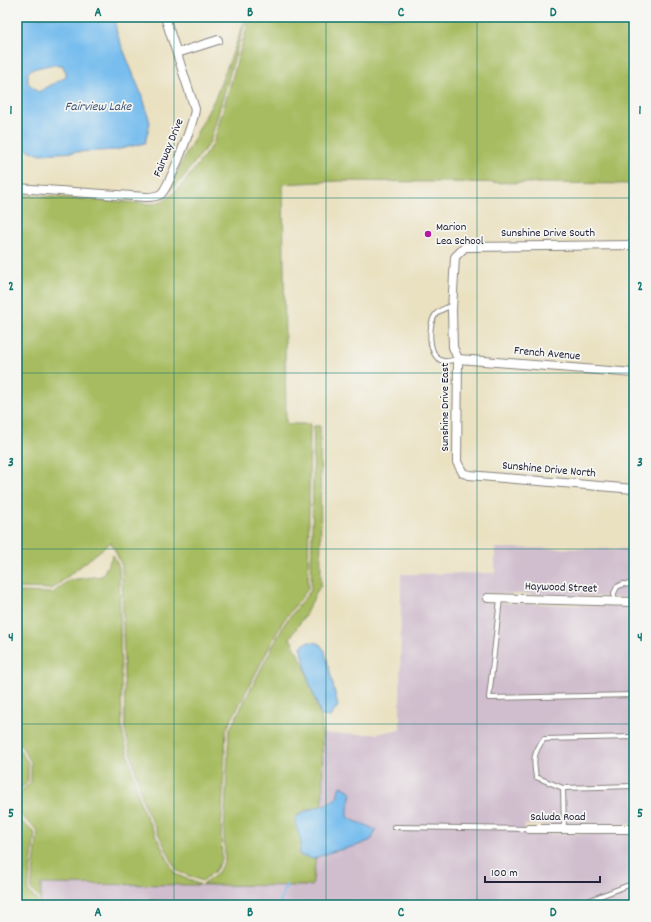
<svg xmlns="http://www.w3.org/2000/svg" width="651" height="922" font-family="Dekko,sans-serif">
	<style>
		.industrial { fill: #d0bdcd }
		.green { fill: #a7bc61; stroke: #646f4e }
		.water { fill: #77bdee; stroke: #4c7094; fill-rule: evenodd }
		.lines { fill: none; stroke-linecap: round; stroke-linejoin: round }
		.stream { stroke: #77bdee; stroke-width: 2.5 }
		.building { fill: #deabbd }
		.lane-casing { stroke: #86827e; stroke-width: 6 }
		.street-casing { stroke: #86827e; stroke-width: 10 }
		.lane { stroke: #fff; stroke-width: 4 }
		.street { stroke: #fff; stroke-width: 8 }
		.grid { fill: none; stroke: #0f766e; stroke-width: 1; stroke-opacity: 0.55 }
		.poi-dot { fill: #b5179e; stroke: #f6f6f2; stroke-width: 1.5 }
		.labels { text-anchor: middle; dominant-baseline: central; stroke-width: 3.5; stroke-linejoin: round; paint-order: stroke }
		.street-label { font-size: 12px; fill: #22223b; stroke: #f6f6f2 }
		.poi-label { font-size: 12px; fill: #22223b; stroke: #f6f6f2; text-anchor: start }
		.water-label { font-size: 13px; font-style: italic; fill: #40587a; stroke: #f6f6f2 }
		.neatline { fill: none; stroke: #0f766e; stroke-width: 1.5 }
		.grid-label { font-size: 13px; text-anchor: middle; font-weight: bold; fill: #0f766e }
	</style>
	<rect width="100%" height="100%" fill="#f6f6f2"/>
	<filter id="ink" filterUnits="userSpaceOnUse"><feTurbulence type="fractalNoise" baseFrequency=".025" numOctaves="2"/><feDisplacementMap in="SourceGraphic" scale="8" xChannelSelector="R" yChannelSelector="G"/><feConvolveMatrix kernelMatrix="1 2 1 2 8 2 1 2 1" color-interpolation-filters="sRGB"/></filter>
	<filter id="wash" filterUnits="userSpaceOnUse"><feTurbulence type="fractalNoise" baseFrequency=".012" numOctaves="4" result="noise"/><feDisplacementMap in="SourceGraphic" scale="16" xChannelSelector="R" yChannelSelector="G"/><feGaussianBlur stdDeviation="0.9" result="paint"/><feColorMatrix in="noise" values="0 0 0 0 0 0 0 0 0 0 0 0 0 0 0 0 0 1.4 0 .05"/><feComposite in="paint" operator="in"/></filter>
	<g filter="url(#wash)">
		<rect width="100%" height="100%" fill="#eae1c1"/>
		<path class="industrial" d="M495 548 634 549V598L485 593 484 602 634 607V824L525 825V834L634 833V905H41V884L312 886 316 857 331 852 356 846 370 840 375 832 361 823 352 820 347 816 349 806 339 788 337 798 323 806 322 734H376L400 729 401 574 495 573Z"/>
		<g class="green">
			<path d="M250 17H634V184L338 181 283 184 286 424H310L308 589 283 621 226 730 221 834 222 859 215 871 202 881 177 871 144 805 125 730 122 566 111 542 52 589 17 588V224L23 195 154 204 167 199 184 183 213 144Z"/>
			<path d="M245 21 210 142 181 180 165 195 216 96Z"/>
			<path d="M314 426H320L321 584 305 615 290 638 304 665 322 721 323 806 305 810 297 816C295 833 304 846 313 859L316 857 312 886 202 885 217 874 225 860 224 834 229 731 285 623 311 590Z"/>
			<path d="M113 555 119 567 122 731 141 806 175 874 201 885 41 884 40 905V899L31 890 38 832C25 814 17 823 17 795L31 782V762L17 739V592L53 593 69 580 102 576Z"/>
			<path d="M17 746 28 763V782L17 791Z"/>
			<path d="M17 818 35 833 28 892 37 900V905H17Z"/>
		</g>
		<g class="water">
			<path d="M18 17H114L117 34 144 101 150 123 145 143 116 150 38 154 17 145ZM50 65H62L66 72V77L38 92 28 83V73L32 69Z"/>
			<path d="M308 642 319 643 325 651 338 706 330 717 321 716 309 682 301 646Z"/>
			<path d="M342 786 351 792 347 816C356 824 367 823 376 831L371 840 356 846 331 852 313 859 299 855 301 842 296 826V817C309 808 324 807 337 798L339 788Z"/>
		</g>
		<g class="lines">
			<path class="stream" d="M279 905 286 885"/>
		</g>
		<g id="blocks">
			<path class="building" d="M148 899 170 900V905H148Z"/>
		</g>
	</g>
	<g filter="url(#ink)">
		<use href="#blocks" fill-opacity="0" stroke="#86827e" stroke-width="1"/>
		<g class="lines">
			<g class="lane-casing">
				<g id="lane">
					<path d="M452 305C447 308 439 310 436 314 427 325 428 357 443 361 447 362 453 360 458 359"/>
					<path d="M500 599 489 698 634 695"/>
					<path d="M614 601V593L617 587 623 584 634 585"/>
					<path d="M563 788 536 777C533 760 533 753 544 739L634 737"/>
					<path d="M394 827 529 829"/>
					<path d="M564 829 563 788 634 786"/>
					<path d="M577 905 634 883"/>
				</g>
			</g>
			<g class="street-casing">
				<g id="street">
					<path d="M177 53 218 40"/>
					<path d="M17 188 146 197C151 197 156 197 161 194 169 187 194 122 195 109L165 17"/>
					<path d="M634 245 465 247 455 257 452 310 453 347 458 359 457 462 463 473 469 475 634 489"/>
					<path d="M458 359 634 373"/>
					<path d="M488 598 634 602"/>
					<path d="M529 829H634"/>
				</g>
			</g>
			<use href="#lane" class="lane"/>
			<use href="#street" class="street"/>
		</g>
	</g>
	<path class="grid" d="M174 17V905M326 17V905M477 17V905M17 198H634M17 373H634M17 549H634M17 724H634"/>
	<circle class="poi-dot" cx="428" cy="234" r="4"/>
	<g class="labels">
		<g class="street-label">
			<text transform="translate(169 148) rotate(-68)">Fairway Drive</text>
			<text x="548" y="233">Sunshine Drive South</text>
			<text transform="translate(547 354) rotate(5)">French Avenue</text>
			<text transform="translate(445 407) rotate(-90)">Sunshine Drive East</text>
			<text transform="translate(549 470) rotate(5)">Sunshine Drive North</text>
			<text transform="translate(561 588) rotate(2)">Haywood Street</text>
			<text x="558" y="817">Saluda Road</text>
		</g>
		<g class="poi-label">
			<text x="436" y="227">Marion<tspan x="436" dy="14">Lea School</tspan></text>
		</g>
		<g class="water-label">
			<text x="98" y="107">Fairview Lake</text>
		</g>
	</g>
	<rect width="651" height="922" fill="none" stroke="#f6f6f2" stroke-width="44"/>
	<path d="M485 876v6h115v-6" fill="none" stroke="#22223b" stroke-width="2"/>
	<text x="491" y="876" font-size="12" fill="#22223b" stroke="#f6f6f2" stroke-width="3" paint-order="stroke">100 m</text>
	<rect x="22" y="22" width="607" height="878" class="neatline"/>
	<g class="grid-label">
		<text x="98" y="16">A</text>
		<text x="250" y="16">B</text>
		<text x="401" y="16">C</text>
		<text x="553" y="16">D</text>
		<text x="11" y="114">1</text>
		<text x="640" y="114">1</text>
		<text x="11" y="290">2</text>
		<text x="640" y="290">2</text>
		<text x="11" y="466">3</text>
		<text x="640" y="466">3</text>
		<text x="11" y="641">4</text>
		<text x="640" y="641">4</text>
		<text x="11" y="817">5</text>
		<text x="640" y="817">5</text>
		<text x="98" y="916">A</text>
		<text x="250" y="916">B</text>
		<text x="401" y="916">C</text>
		<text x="553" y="916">D</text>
	</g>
</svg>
